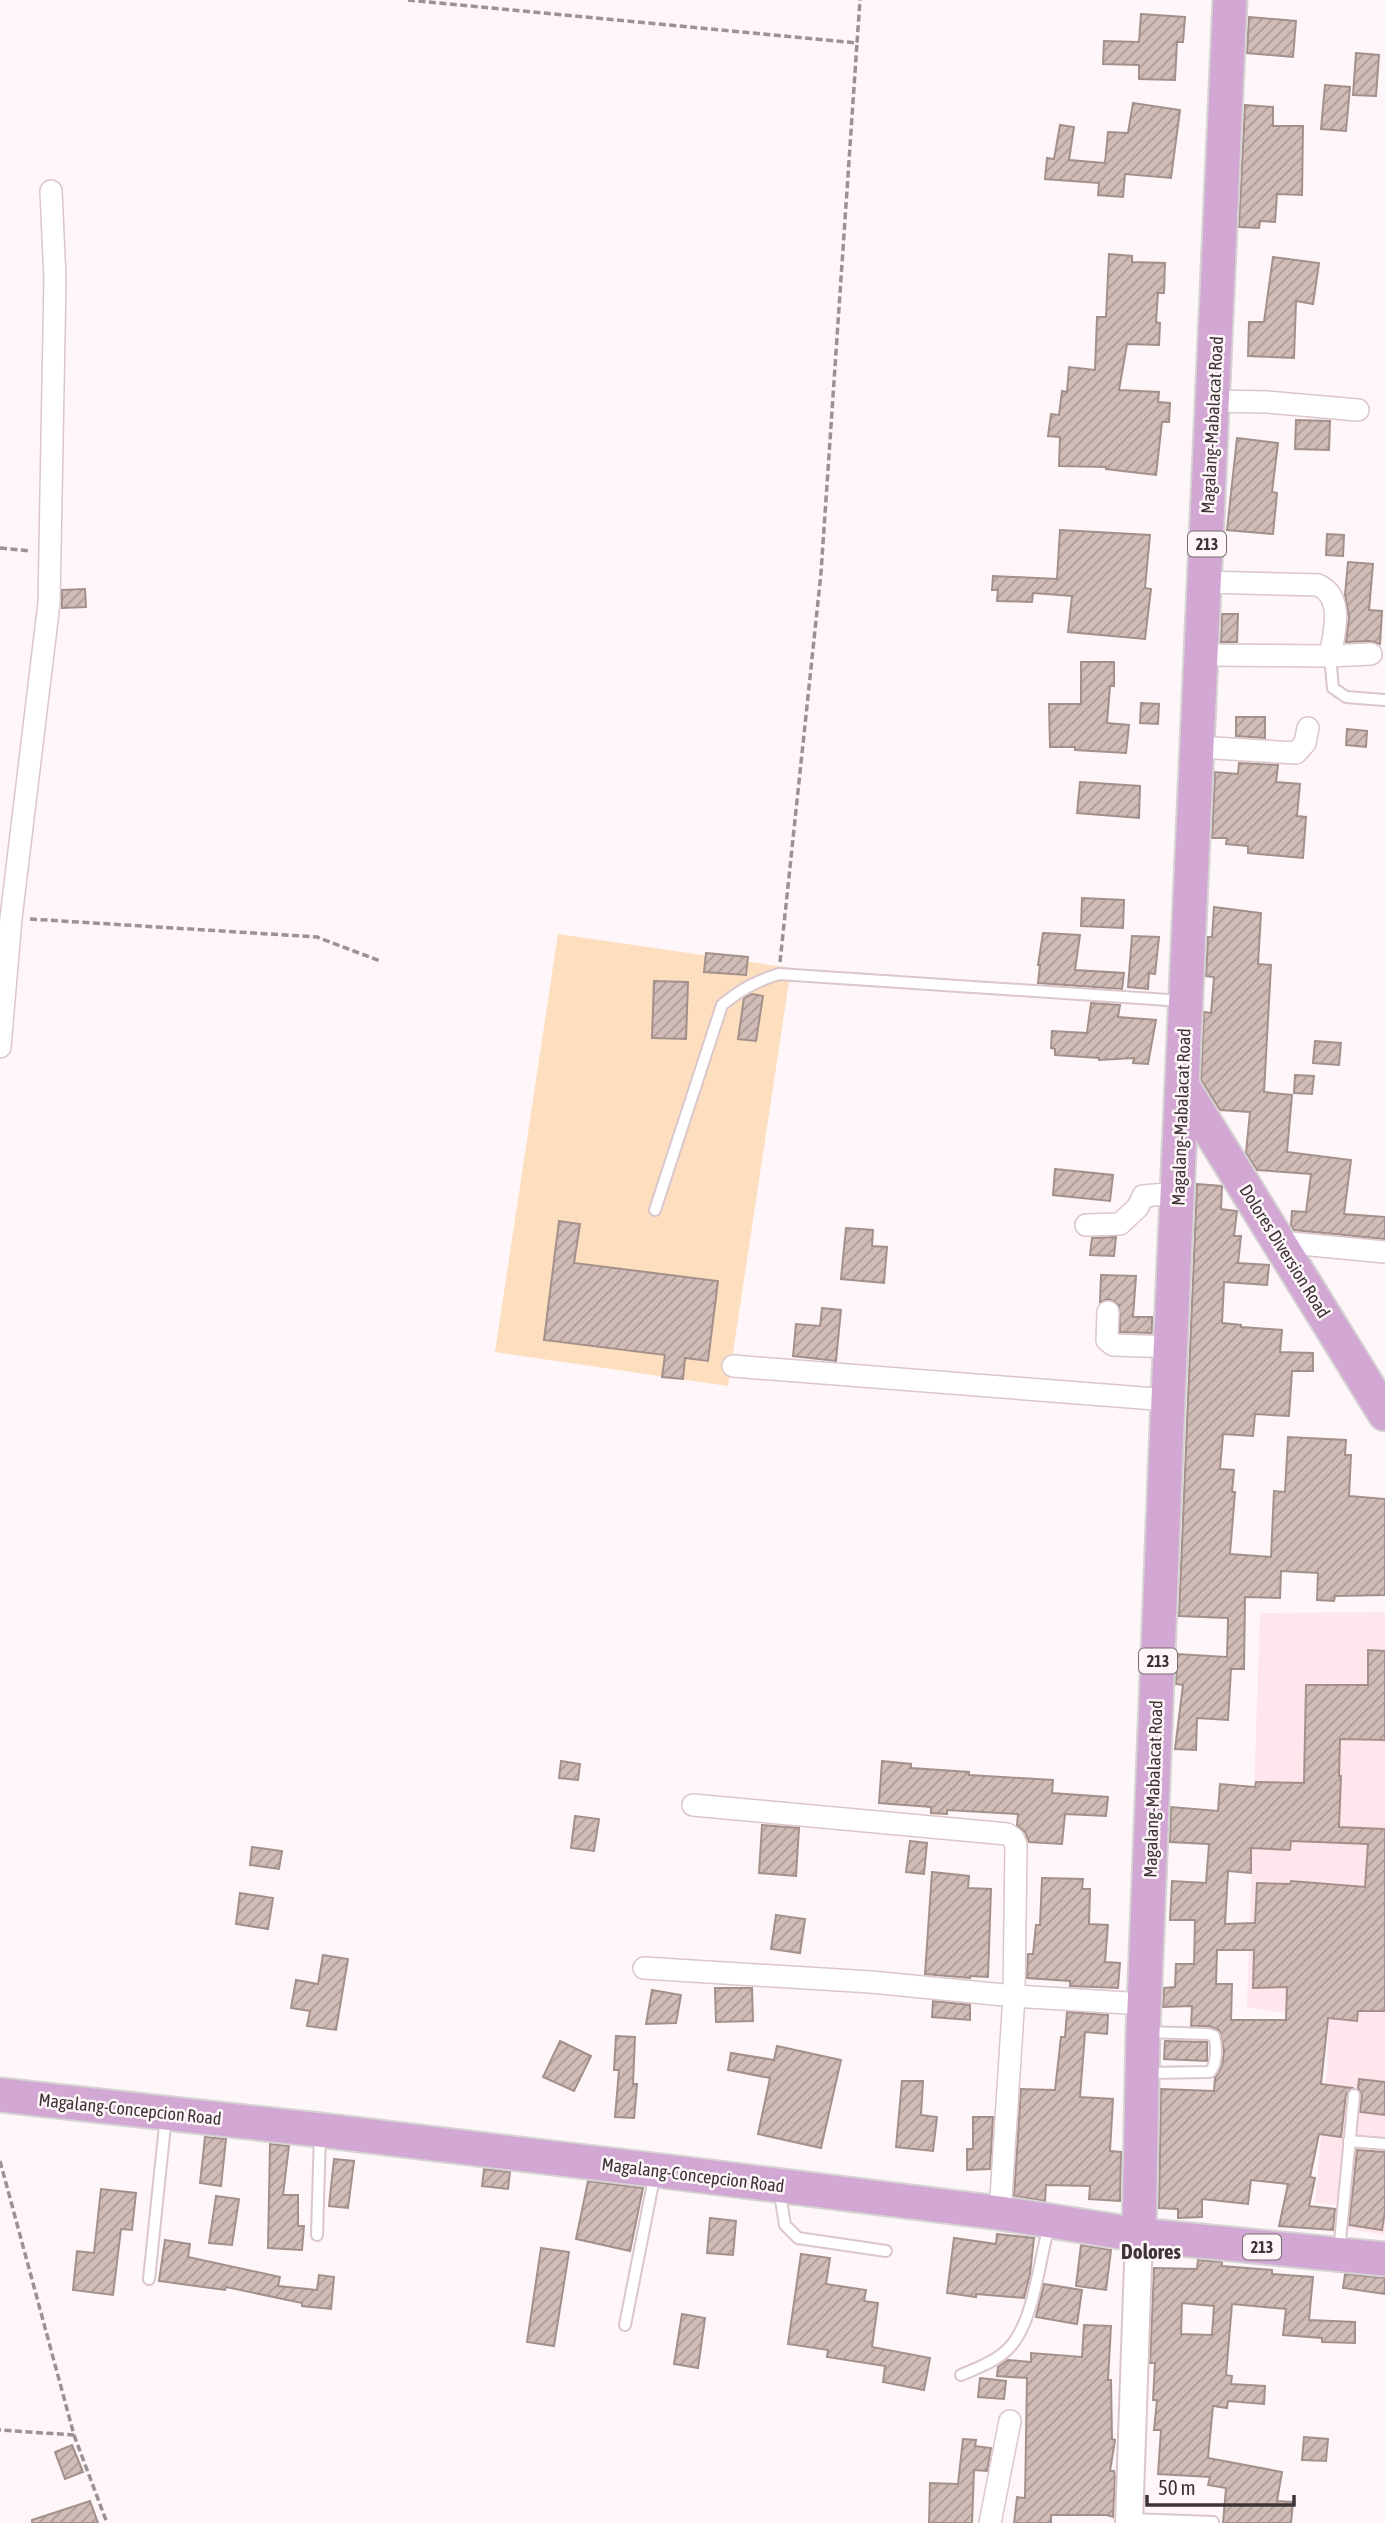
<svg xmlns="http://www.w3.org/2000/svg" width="1385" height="2523" font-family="'Asap Condensed',sans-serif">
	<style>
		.built { fill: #fee6ec }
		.green { fill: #fddfc0 }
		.building { fill: url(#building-hatch); stroke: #a4908b; stroke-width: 2; fill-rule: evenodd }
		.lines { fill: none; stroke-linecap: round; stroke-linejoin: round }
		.service-casing { stroke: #dbc6cb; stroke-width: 14 }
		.minor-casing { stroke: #dbc6cb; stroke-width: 24 }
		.tertiary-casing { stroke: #dbc6cb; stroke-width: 30 }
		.primary-casing { stroke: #d4d2d3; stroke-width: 37 }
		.path { stroke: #9a9294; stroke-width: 3.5; stroke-dasharray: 7 3.5; stroke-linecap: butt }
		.service { stroke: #fff; stroke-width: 10 }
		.minor { stroke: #fff; stroke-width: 21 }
		.tertiary { stroke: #fff; stroke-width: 26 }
		.primary { stroke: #d2a7d3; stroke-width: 33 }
		.labels { text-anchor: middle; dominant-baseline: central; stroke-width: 5; stroke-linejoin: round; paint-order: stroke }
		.shield { fill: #fef6f8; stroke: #776e71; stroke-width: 2 }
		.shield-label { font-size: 16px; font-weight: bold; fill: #3d3437 }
		.street-label { font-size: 18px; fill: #3d3437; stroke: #fef6f8 }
		.quarter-label { font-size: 21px; font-weight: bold; fill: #3d3437; stroke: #fef6f8 }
	</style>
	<defs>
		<pattern id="building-hatch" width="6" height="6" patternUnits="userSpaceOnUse" patternTransform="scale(1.75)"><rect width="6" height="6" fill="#d1bcb7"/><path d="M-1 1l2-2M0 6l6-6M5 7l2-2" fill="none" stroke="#ab9a96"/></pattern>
	</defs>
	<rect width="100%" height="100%" fill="#fef6f8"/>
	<path class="built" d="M1385 1612V2235L1338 2227 1340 2205 1315 2203 1327 2070 1328 2020 1247 2007 1260 1613Z"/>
	<path class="green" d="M558 934 791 968 728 1386 495 1352Z"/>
	<g class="building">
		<path d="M1141 14 1185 17 1183 42H1177L1175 80 1139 79V65L1103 64 1104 41 1139 42Z"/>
		<path d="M1249 17 1296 21 1293 57 1247 53Z"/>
		<path d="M1356 53 1379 55 1376 96 1353 95Z"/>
		<path d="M1325 85 1350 87 1346 131 1321 129Z"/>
		<path d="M1133 103 1180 110 1171 178 1125 174 1123 197 1098 195 1099 183 1045 179 1047 158 1054 159 1060 125 1074 127 1069 160 1105 163 1108 132 1128 133Z"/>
		<path d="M1245 105 1273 107V126H1303L1302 195 1277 194 1275 222 1260 221 1259 228 1239 227Z"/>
		<path d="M1109 254 1132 256V262L1165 263 1164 293H1158L1156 322 1160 323 1159 345 1127 344 1119 390 1159 392 1158 402 1170 403 1169 422H1162L1156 475 1106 469V467L1059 466 1060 437 1048 436 1051 414 1059 415 1062 391 1067 392 1069 367 1095 370 1097 317H1106Z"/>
		<path d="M1273 257 1319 263 1313 304 1296 301 1294 358 1248 356 1249 322H1264Z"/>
		<path d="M1296 420 1330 421 1329 450 1295 449Z"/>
		<path d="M1237 438 1278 443 1272 492 1277 493 1273 534 1227 530Z"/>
		<path d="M1060 530 1150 535 1145 588 1151 589 1145 639 1068 632 1072 596 1033 593 1032 602 997 601 998 590H992L993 576 1057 579Z"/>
		<path d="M1327 534 1344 535 1343 556 1326 555Z"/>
		<path d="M1348 562 1373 564 1369 610 1382 611 1380 644 1370 641 1346 642 1349 617 1345 595Z"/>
		<path d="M85 589 86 607 62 608V590Z"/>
		<path d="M1222 614H1238L1237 642H1221Z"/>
		<path d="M1081 662H1114V686H1110L1107 723 1129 725 1126 753 1075 750V747H1050L1049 704H1081Z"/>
		<path d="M1141 703 1159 704 1158 724 1140 723Z"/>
		<path d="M1236 717H1265V738L1236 736Z"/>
		<path d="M1347 729 1367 731 1366 747 1346 745Z"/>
		<path d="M1239 763 1278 765 1276 782 1300 784 1297 816 1306 817 1303 858 1248 853V846L1226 844 1227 838H1212L1215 772 1238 774Z"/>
		<path d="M1080 782 1140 786 1139 818 1077 813Z"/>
		<path d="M1082 898 1124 900 1123 928 1081 926Z"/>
		<path d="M1214 907 1261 913 1258 964 1271 965 1264 1092 1292 1095 1287 1152 1351 1160 1344 1214 1385 1217V1239L1294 1230 1291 1226 1292 1211 1306 1212 1311 1174 1257 1170 1246 1153 1250 1112 1220 1110 1201 1080 1204 1012 1211 1013 1214 977 1206 976 1208 937H1212Z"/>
		<path d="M1043 933 1080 935 1075 970 1124 973 1122 989 1038 983 1040 965H1038Z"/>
		<path d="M1132 936 1159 937 1155 974 1149 973 1148 989 1128 987Z"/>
		<path d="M706 953 748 957 746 975 704 972Z"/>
		<path d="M654 981 688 982 686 1039 652 1038Z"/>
		<path d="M752 994 763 996 756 1041 738 1039 744 998Z"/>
		<path d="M1091 1003 1120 1005 1118 1017 1156 1020 1148 1064 1133 1063 1134 1058 1099 1060V1058L1055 1055V1049L1051 1048 1052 1031 1087 1033Z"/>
		<path d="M1315 1041 1341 1043 1339 1065 1313 1063Z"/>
		<path d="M1295 1075 1314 1076 1312 1094 1294 1093Z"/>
		<path d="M1055 1169 1113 1175 1110 1201 1053 1195Z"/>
		<path d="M1197 1184 1222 1186 1221 1209 1237 1211 1234 1236H1241L1238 1263 1269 1265 1267 1285 1224 1282 1222 1323 1241 1325V1327L1282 1330 1280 1352 1313 1353V1371H1292L1289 1416 1255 1414 1253 1436 1223 1434 1220 1469 1234 1470 1232 1492H1235L1230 1554 1271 1557 1274 1491 1285 1492 1288 1437 1346 1440 1345 1455H1351L1349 1496 1385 1499V1595L1335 1596 1334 1601 1317 1600 1318 1573 1281 1571 1280 1598 1245 1597 1244 1669H1231L1228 1720 1197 1718 1196 1750 1175 1749 1183 1685 1176 1684 1177 1654 1227 1657 1228 1618 1179 1616Z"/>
		<path d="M559 1221 580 1224 574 1263 718 1281 708 1361 685 1358 683 1379 662 1377 665 1355 544 1340Z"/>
		<path d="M846 1228 873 1230 872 1246 887 1247 884 1283 841 1279Z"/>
		<path d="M1116 1237 1114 1256 1090 1255 1092 1238Z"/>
		<path d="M1101 1275 1136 1276 1133 1317H1152V1333L1120 1332 1119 1305 1109 1299 1100 1302Z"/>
		<path d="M822 1308 841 1310 836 1361 793 1356 796 1324 820 1326Z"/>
		<path d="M1368 1650 1385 1651V1740L1340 1739 1339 1776H1341L1339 1827 1385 1829V2011H1358L1357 2021 1328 2018 1321 2084 1352 2088 1346 2094 1341 2137 1319 2134 1310 2177 1315 2178 1309 2206 1335 2209 1333 2230 1279 2226 1288 2184 1251 2180 1248 2204 1202 2199V2217L1178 2218V2209L1159 2208 1161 2089 1214 2091 1215 2078 1222 2066 1224 2050 1219 2030 1209 2026H1191L1192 2006 1163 2007 1164 1988 1175 1987 1176 1964H1194L1195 1920H1170L1172 1881 1206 1883 1209 1844 1170 1842 1171 1807 1218 1811 1220 1784 1255 1787 1256 1782 1304 1783 1306 1685H1368ZM1291 1841 1368 1844 1365 1887 1291 1881 1290 1884 1257 1883 1255 1923 1225 1924 1228 1871 1251 1873V1848L1290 1850ZM1217 1950H1254L1253 1988 1287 1987 1286 2020H1231L1232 1984H1216Z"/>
		<path d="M561 1761 580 1764 578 1780 559 1778Z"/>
		<path d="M882 1761 911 1764V1768L969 1772V1775L1053 1780 1052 1793 1108 1797 1106 1816 1065 1814 1062 1844 1029 1842 1025 1832 1017 1825 1018 1814 947 1810V1814L931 1813V1807L879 1803Z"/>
		<path d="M575 1816 599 1819 594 1851 571 1848Z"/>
		<path d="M762 1825 799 1828 796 1876 759 1873Z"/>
		<path d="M910 1841 927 1843 924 1874 906 1872Z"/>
		<path d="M252 1847 282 1851 279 1869 250 1865Z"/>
		<path d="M932 1872 969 1876 968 1888 991 1889 988 1977 970 1976V1978L925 1974Z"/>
		<path d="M1042 1878 1083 1879 1082 1889H1090L1089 1924 1108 1925 1105 1962 1120 1963 1118 1988 1070 1986V1981L1027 1978 1028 1954H1033L1036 1925H1040Z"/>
		<path d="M240 1893 273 1898 268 1929 236 1924Z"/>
		<path d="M776 1915 805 1919 800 1953 771 1949Z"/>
		<path d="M323 1955 348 1959 336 2030 307 2026 310 2011 291 2008 296 1980 318 1984Z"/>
		<path d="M715 1988H752L753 2021 716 2022Z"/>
		<path d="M652 1990 681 1995 676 2023 646 2024Z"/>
		<path d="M933 2001 970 2005V2020L932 2017Z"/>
		<path d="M1067 2012 1108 2015 1107 2034 1085 2032 1080 2097 1113 2099 1110 2151 1121 2152 1120 2201 1089 2199 1090 2186 1046 2185 1045 2201 1014 2196 1021 2089 1055 2090 1061 2037H1065Z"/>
		<path d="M616 2036 635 2037 633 2084H637L634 2118 615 2117 619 2070H614Z"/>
		<path d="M560 2041 591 2056 574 2091 543 2077Z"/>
		<path d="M1165 2041 1207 2042V2061L1164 2059Z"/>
		<path d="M777 2046 841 2060 821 2148 758 2134 770 2078 728 2070 731 2053 774 2060Z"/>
		<path d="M1359 2079 1385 2082V2115L1360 2112 1362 2095 1358 2088Z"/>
		<path d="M902 2081H923L921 2115 937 2117 933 2151 896 2147Z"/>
		<path d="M973 2117H993L990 2169 967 2170V2149H973Z"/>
		<path d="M205 2137 226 2139 221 2186 200 2183Z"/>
		<path d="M270 2144 289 2146 283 2195H298V2226H304L302 2250 268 2248Z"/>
		<path d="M1357 2150 1385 2152V2211L1382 2230 1349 2225Z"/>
		<path d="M334 2159 354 2161 348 2208 329 2206Z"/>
		<path d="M484 2169 510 2172 508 2189 482 2186Z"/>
		<path d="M588 2181 643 2188 630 2251 576 2239Z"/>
		<path d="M101 2189 136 2193 132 2230 121 2229 113 2295 73 2290 77 2251 94 2253Z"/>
		<path d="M216 2196 239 2199 232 2245 209 2243Z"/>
		<path d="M710 2218 736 2221 733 2255 707 2253Z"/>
		<path d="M997 2234 1034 2238 1030 2274 1024 2298 976 2294V2297L947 2293 954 2238 996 2244Z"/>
		<path d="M165 2240 190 2244 188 2257 280 2277 278 2286 317 2290 319 2275 334 2277 331 2309 302 2306V2303L226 2287 225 2290 159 2281Z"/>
		<path d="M1081 2245 1111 2250 1106 2290 1076 2286Z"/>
		<path d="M541 2248 569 2252 554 2346 527 2342Z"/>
		<path d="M801 2254 830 2258 826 2284 866 2290 864 2301 878 2303 872 2347 930 2358 924 2390 883 2382 885 2366 827 2357 828 2350 788 2344Z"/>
		<path d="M1198 2260 1222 2262V2266L1272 2270V2274L1313 2277 1309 2320 1355 2322V2343L1322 2342V2338L1283 2335 1286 2309 1232 2304 1226 2375 1232 2376 1231 2384 1265 2386 1264 2404 1228 2401 1227 2408 1213 2406 1208 2458 1282 2472 1277 2501 1293 2502 1291 2523H1223L1226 2488 1208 2485 1210 2477 1158 2474 1161 2430H1154L1157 2400H1153L1155 2363H1150L1154 2268 1197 2269ZM1182 2303 1214 2306 1212 2335 1181 2334Z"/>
		<path d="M1345 2274 1385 2278V2294L1343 2288Z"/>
		<path d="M1044 2284 1082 2290 1077 2324 1036 2317Z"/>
		<path d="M682 2314 705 2318 698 2368 674 2364Z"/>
		<path d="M1084 2325 1111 2326 1108 2380H1111L1112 2439 1115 2440 1110 2471H1114L1115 2477 1113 2517 1107 2515H1051V2523H1014L1017 2497 1025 2498 1027 2378 997 2376 998 2367 1008 2360 1031 2362V2353L1082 2357Z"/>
		<path d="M980 2378 1006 2381 1004 2399 978 2397Z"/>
		<path d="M1304 2437 1328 2439 1326 2461 1302 2460Z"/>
		<path d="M963 2439 976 2440 975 2446 991 2448 987 2471 974 2470 972 2523H929L930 2483 958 2484Z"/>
		<path d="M72 2445 83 2472 65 2479 55 2452Z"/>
		<path d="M90 2501 98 2523H32V2520Z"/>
	</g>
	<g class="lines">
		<g class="service-casing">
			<g id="service">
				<path d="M1330 656 1333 688 1346 697 1384 700"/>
				<path d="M655 1210 722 1005C740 990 756 981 779 974L1183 1001"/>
				<path d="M1146 2032 1208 2034 1214 2036C1217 2046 1217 2064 1210 2072L1147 2073"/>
				<path d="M1349 2141 1385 2144"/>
				<path d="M779 2188 785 2225 798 2238 886 2251"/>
				<path d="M317 2235 320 2133"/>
				<path d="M1339 2252 1354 2095"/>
				<path d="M149 2279 166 2116"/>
				<path d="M625 2325 655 2173"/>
				<path d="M961 2375C977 2368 995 2362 1008 2349 1034 2324 1039 2260 1049 2226"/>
				<path d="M1129 2519 1213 2522"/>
			</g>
		</g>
		<g class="minor-casing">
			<g id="minor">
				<path d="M1213 401 1267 402 1358 410"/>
				<path d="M1202 655 1330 656C1334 633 1345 597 1318 585L1205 582"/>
				<path d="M1330 656 1371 654"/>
				<path d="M1198 747 1296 753 1305 743 1308 728"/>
				<path d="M0 1047 11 918 49 603 55 279 51 191"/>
				<path d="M1086 1225 1120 1224 1138 1207 1143 1196 1178 1193"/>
				<path d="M1280 1242 1385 1252"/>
				<path d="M1108 1312 1107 1340 1113 1345 1172 1347"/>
				<path d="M733 1366 1168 1400"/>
				<path d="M693 1805 1007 1834 1013 1838 1016 1845 1014 1996 1000 2213"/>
				<path d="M644 1968 871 1982 1014 1996 1144 2004"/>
				<path d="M990 2523 1010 2421"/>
			</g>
		</g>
		<g class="tertiary-casing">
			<path id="tertiary" d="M1129 2523 1139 2235"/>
		</g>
		<g class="primary-casing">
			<g id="primary">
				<path d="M1183 1087 1385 1414"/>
				<path d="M0 2095 320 2130 679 2173 1000 2213 1139 2235 1385 2259"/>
				<path d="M1139 2235 1143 2032 1168 1400 1230 0"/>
			</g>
		</g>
		<g class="path">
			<path d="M408 0 857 43 860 0"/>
			<path d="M0 548 31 551"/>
			<path d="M30 919 317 937 380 961"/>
			<path d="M780 962 821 573 857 43"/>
			<path d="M0 2161 74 2435 0 2430"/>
			<path d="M74 2435 107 2523"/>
		</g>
		<use href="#service" class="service"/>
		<use href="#minor" class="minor"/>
		<use href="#tertiary" class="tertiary"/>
		<use href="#primary" class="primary"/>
	</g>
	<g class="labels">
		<g class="shield">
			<rect x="1188" y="531.5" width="38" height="25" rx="5"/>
			<rect x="1139" y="1648.5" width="38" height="25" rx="5"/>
			<rect x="1243" y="2234.5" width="38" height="25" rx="5"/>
		</g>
		<g class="shield-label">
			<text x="1207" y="544">213</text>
			<text x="1158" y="1661">213</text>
			<text x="1262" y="2247">213</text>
		</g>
		<g class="street-label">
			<text transform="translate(1212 425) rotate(-87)">Magalang-Mabalacat Road</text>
			<text transform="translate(1181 1117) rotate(-88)">Magalang-Mabalacat Road</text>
			<text transform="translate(1285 1251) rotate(58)">Dolores Diversion Road</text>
			<text transform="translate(1153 1789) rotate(-88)">Magalang-Mabalacat Road</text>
			<text transform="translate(130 2109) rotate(6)">Magalang-Concepcion Road</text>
			<text transform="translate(693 2175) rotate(7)">Magalang-Concepcion Road</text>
		</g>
		<g class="quarter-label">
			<text x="1151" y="2251">Dolores</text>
		</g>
	</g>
	<path d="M1147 2495v10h147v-10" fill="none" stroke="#3d3437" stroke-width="3.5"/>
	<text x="1158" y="2495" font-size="21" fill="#3d3437" stroke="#fef6f8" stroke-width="5" paint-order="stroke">50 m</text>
</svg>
